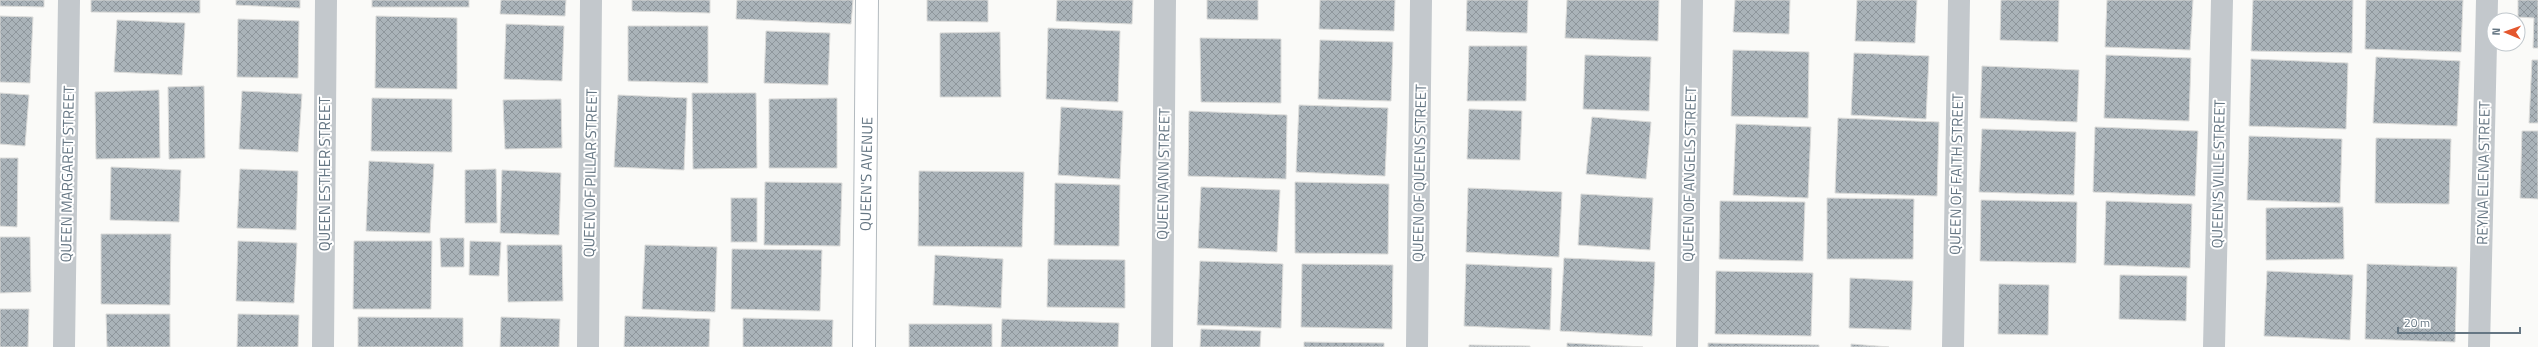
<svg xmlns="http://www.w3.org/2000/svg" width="2538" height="347" font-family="'Titillium Web',sans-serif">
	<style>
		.building { fill: url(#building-cross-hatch); stroke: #dcdcda }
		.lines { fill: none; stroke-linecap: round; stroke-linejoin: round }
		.secondary-casing { stroke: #b3babf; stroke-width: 24 }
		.street { stroke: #c3c8cc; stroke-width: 22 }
		.secondary { stroke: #fff; stroke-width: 22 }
		.labels { text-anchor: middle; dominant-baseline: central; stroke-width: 4; stroke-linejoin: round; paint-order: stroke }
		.street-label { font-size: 15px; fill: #657683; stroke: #fff }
	</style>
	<defs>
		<pattern id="building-cross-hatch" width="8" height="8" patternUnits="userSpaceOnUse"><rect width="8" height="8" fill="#aab3b9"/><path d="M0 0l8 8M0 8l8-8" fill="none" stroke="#8e969c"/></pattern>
	</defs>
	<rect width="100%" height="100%" fill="#fafaf8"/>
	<g class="building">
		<path d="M0 0H44V7L0 6Z"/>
		<path d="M91 0H200V13L91 12Z"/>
		<path d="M236 0H300V8L236 5Z"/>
		<rect x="372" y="0" width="97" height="7"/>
		<path d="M501 0H566L565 16 500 14Z"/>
		<path d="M632 0H710V13L632 11Z"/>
		<path d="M737 0H853L851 24 736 19Z"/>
		<path d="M927 0H988V22L927 21Z"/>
		<path d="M1057 0H1133L1132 24 1056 21Z"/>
		<path d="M1207 0H1258V20L1207 19Z"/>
		<path d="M1320 0H1395L1394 31 1319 29Z"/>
		<path d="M1467 0H1528L1527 33 1466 31Z"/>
		<path d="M1567 0H1659L1658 41 1565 38Z"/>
		<path d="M1735 0H1790L1789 34 1733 32Z"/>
		<path d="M1857 0H1917L1915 43 1855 41Z"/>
		<path d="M2001 0H2059L2058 42 2000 40Z"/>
		<path d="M2107 0H2193L2190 50 2105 47Z"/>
		<path d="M2253 0H2353L2352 53 2251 51Z"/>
		<path d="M2366 0H2463L2461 52 2365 49Z"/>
		<path d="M2518 0H2538V48H2533L2534 18 2518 17Z"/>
		<path d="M0 16 33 17 30 83 0 82Z"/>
		<path d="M376 16 457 18V89L375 88Z"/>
		<path d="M238 19 299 21 298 78 237 77Z"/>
		<path d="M117 20 185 23 182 75 114 72Z"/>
		<path d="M506 24 564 26 562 81 504 79Z"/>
		<path d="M628 26H708V83L628 81Z"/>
		<path d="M1048 28 1120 31 1118 102 1046 99Z"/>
		<path d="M766 31 830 33 828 85 764 83Z"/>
		<path d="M1000 32 1001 97H940V33Z"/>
		<path d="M1200 38 1281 39V103L1201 102Z"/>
		<path d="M1320 40 1393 42 1391 101 1318 99Z"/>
		<path d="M1469 46H1527L1526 101H1467Z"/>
		<path d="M1733 50 1809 52 1808 118 1731 116Z"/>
		<path d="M1854 53 1929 56 1926 119 1851 115Z"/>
		<path d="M1585 55 1651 57 1649 111 1583 109Z"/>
		<path d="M2106 55 2191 58 2189 121 2104 118Z"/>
		<path d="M2376 57 2460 61 2457 126 2373 123Z"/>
		<path d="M2251 59 2348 63 2346 129 2249 126Z"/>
		<path d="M2532 60H2538V123H2529Z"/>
		<path d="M1982 66 2079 70 2077 122 1980 118Z"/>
		<path d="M204 86 205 158 169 159 168 87Z"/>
		<path d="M159 90 160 158 96 159 95 92Z"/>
		<path d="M242 91 302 94 298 152 239 149Z"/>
		<path d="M0 93 29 95 25 146 0 144Z"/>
		<path d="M692 93H756L757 168 693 169Z"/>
		<path d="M618 95 687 98 684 170 614 167Z"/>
		<path d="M372 98 452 99V152L371 151Z"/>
		<path d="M837 98V168H769V99Z"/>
		<path d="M561 99 562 148 505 149 503 100Z"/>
		<path d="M1299 105 1388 108 1385 176 1296 172Z"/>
		<path d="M1061 107 1123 111 1120 179 1058 175Z"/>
		<path d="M1469 109 1522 111 1520 160 1467 159Z"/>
		<path d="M1189 111 1287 115 1286 179 1188 176Z"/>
		<path d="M1592 117 1651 122 1646 179 1586 174Z"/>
		<path d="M1838 118 1939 122 1937 196 1835 193Z"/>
		<path d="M1736 124 1811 127 1808 198 1733 195Z"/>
		<path d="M2095 127 2198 131 2195 196 2093 192Z"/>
		<path d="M1982 129 2076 132 2074 195 1979 192Z"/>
		<path d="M2522 131H2538V199L2520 198Z"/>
		<path d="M2249 136 2342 139 2340 203 2247 200Z"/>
		<path d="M2376 138 2451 139 2449 204 2375 203Z"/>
		<path d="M0 158H18L17 227 0 226Z"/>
		<path d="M369 161 434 164 430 233 366 231Z"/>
		<path d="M111 167 181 170 179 222 110 220Z"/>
		<path d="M240 169 298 171 296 230 237 228Z"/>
		<path d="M496 169 497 223H465V170Z"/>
		<path d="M502 170 561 173 559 235 500 233Z"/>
		<path d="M919 171 1024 172 1022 247 918 246Z"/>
		<path d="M765 182 842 183 840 246 764 245Z"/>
		<path d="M1295 182 1389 184 1388 254 1295 253Z"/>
		<path d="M1055 183 1120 185 1119 246 1054 245Z"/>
		<path d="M1201 187 1280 190 1277 252 1198 248Z"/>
		<path d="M1468 188 1562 192 1559 257 1466 252Z"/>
		<path d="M1581 194 1653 198 1650 250 1578 245Z"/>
		<rect x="731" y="198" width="26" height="44"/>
		<path d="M1827 198 1914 199 1913 259H1827Z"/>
		<path d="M1981 200 2077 202 2076 263 1980 261Z"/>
		<path d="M1720 201 1805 202 1803 261 1719 259Z"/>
		<path d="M2106 201 2192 204 2190 268 2104 265Z"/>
		<path d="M2343 207 2344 259 2266 260V208Z"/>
		<path d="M101 234H171L170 305 101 304Z"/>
		<path d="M0 237H30L31 292 0 293Z"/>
		<path d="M440 238H464V267H441Z"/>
		<path d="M238 241 297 243 294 303 236 301Z"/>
		<path d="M354 241H432L431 309H353Z"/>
		<path d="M470 241 501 242 499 276 469 275Z"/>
		<path d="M507 245H562L563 301 508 302Z"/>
		<path d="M645 245 717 247 715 312 642 309Z"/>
		<path d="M732 249 822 250 820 311 731 309Z"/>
		<path d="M935 255 1003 259 1001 308 933 305Z"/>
		<path d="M1564 258 1655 262 1652 336 1560 331Z"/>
		<path d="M1048 259 1125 260V308L1047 307Z"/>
		<path d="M1200 261 1283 264 1281 328 1197 325Z"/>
		<path d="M1302 264 1393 265 1392 329 1301 327Z"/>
		<path d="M1466 264 1552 268 1550 330 1464 326Z"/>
		<path d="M2367 264 2457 267 2455 342 2365 339Z"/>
		<path d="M1716 271 1813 273 1811 336 1715 334Z"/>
		<path d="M2267 271 2353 275 2350 340 2264 336Z"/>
		<path d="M2120 275 2187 276 2186 321 2119 319Z"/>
		<path d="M1850 278 1913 281 1911 330 1849 328Z"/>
		<path d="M1999 284 2049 285 2048 335 1998 334Z"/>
		<path d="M0 309H29L28 347H0Z"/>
		<path d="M106 314H170V347H107Z"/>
		<path d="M238 314 299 315 298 347H237Z"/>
		<path d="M625 316 710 319 709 347H624Z"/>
		<path d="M358 317 463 318V347H358Z"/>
		<path d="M501 317 560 319 559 347H500Z"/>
		<path d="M743 318 833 320 832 347H743Z"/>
		<path d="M1002 319 1119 323 1118 347H1001Z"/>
		<rect x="909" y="324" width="83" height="23"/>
		<path d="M1201 329 1261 331 1260 347H1200Z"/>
		<path d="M1304 342 1384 343V347H1304Z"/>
		<path d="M1567 343 1643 347H1567Z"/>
		<path d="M1708 343 1819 345V347H1708Z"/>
		<path d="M1851 344 1889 347H1851Z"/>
		<path d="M1469 345 1530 346V347H1469Z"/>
	</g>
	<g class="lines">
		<g class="secondary-casing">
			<path id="secondary" d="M864 347 867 0"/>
		</g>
		<g class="street">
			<path d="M64 347 69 0"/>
			<path d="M323 347 326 0"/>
			<path d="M588 347 591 0"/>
			<path d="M1162 347 1165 0"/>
			<path d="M1417 347 1421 0"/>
			<path d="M1687 347 1692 0"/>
			<path d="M1953 347 1959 0"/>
			<path d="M2214 347 2222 0"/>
			<path d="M2479 347 2487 0"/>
		</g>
		<use href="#secondary" class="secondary"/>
	</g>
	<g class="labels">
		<g class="street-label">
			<text transform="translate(590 173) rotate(-89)">QUEEN OF PILLAR STREET</text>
			<text transform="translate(1419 173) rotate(-89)">QUEEN OF QUEENS STREET</text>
			<text transform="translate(2483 173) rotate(-89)">REYNA ELENA STREET</text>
			<text transform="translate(67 174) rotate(-89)">QUEEN MARGARET STREET</text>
			<text transform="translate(324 174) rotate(-90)">QUEEN ESTHER STREET</text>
			<text transform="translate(866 174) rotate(-89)">QUEEN'S AVENUE</text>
			<text transform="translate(1163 174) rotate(-89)">QUEEN ANN STREET</text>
			<text transform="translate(1689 174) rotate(-89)">QUEEN OF ANGELS STREET</text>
			<text transform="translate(1956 174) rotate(-89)">QUEEN OF FAITH STREET</text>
			<text transform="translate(2218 174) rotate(-89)">QUEEN'S VILLE STREET</text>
		</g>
	</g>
	<g transform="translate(2506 32) rotate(272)"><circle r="19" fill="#ffffff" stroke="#c1c8cd"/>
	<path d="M0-3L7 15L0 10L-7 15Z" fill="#e4572e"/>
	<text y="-6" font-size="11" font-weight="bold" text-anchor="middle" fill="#657683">N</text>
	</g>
	<path d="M2398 327v6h122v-6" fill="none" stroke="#657683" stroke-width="2"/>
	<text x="2404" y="327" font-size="12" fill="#657683" stroke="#ffffff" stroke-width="3" paint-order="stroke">20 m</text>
</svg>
